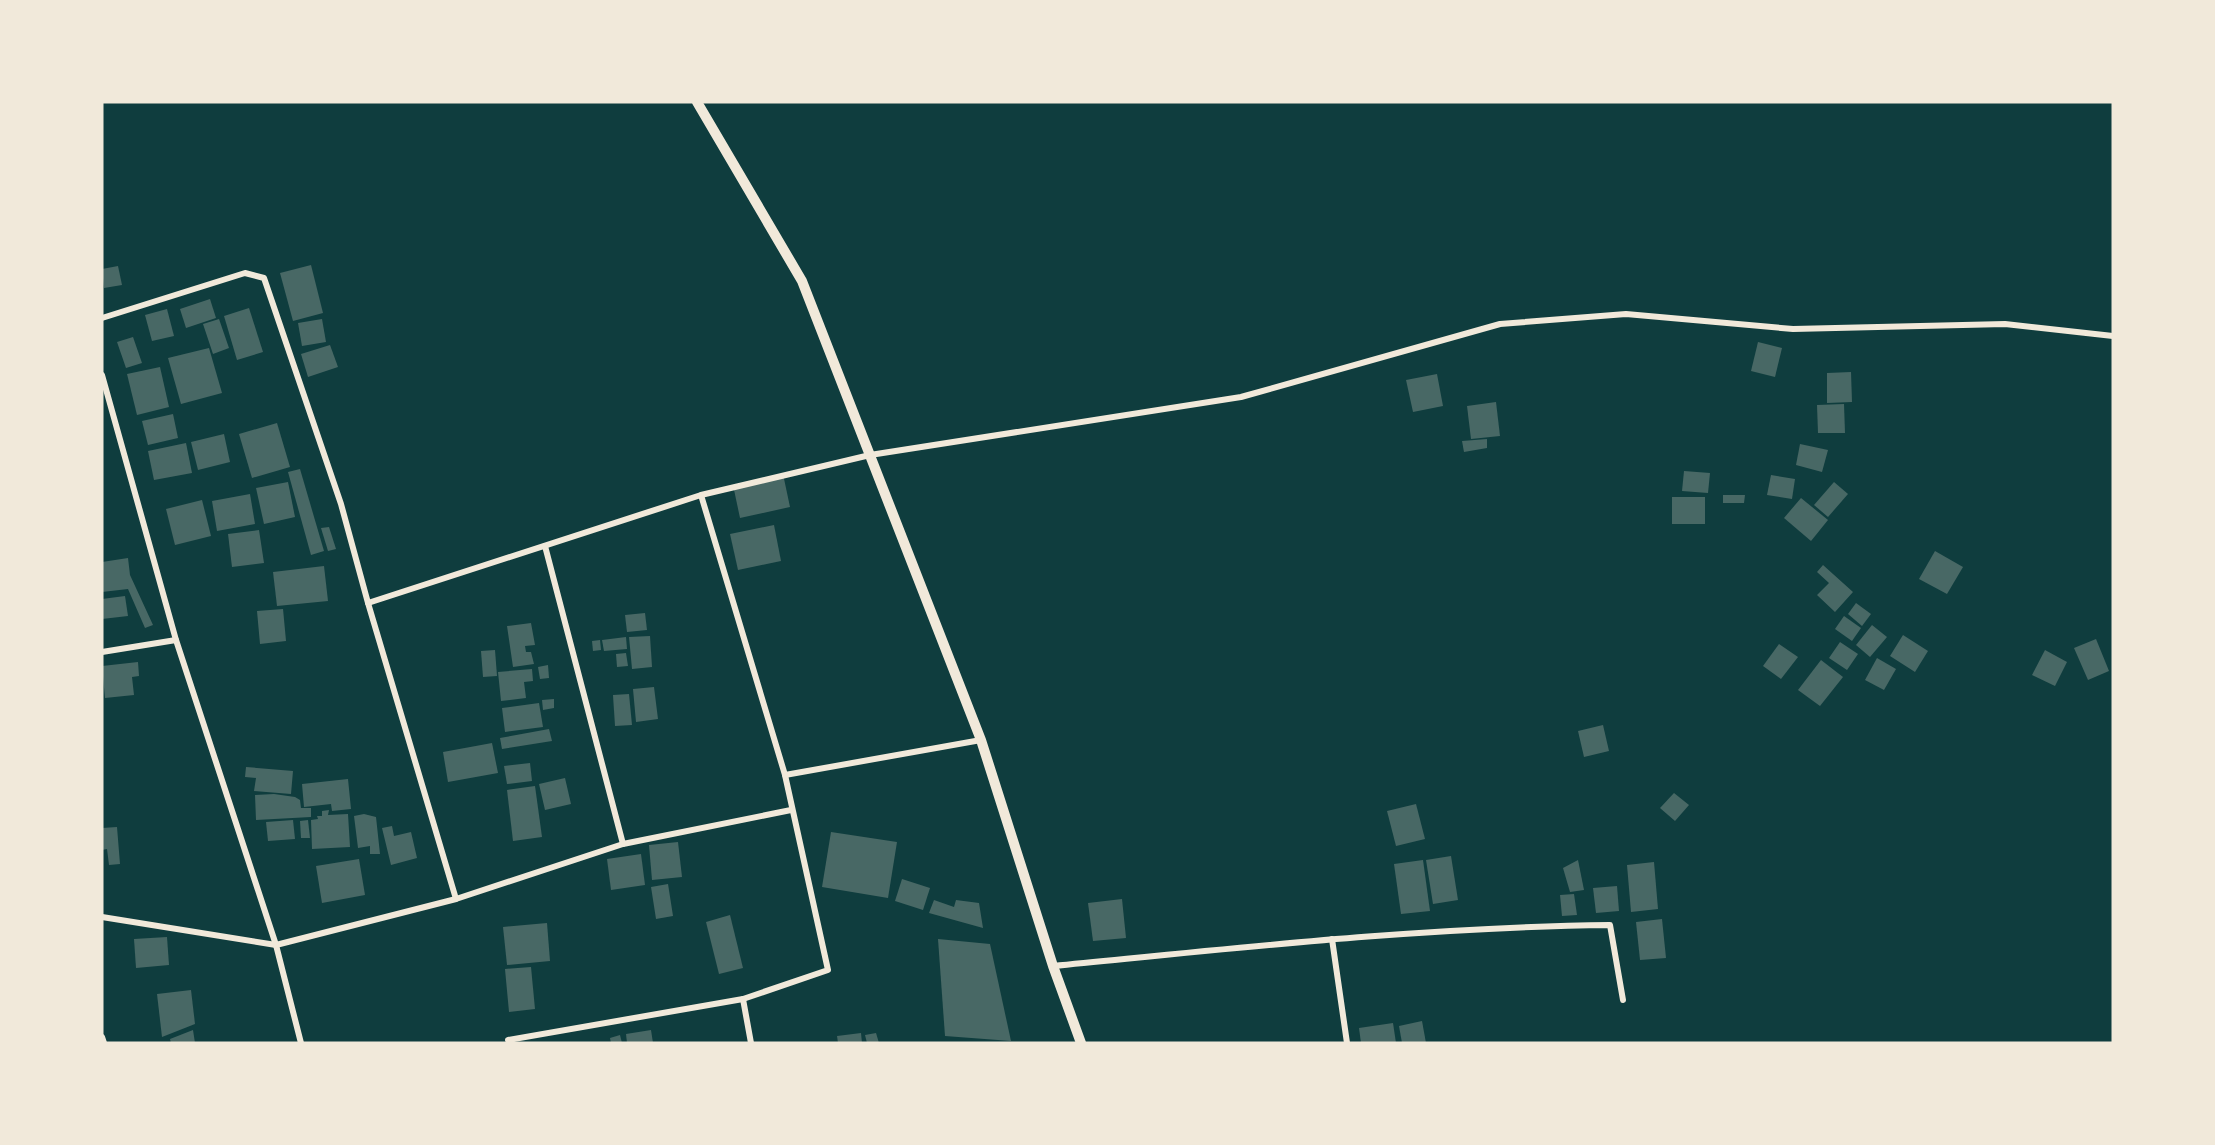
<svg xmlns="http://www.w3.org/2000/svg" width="2215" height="1145" font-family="'Open Sans',sans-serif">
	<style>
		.building { fill: #486865 }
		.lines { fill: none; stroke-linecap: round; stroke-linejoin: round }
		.minor { stroke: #f1e9da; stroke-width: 6 }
		.tertiary { stroke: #f1e9da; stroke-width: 10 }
	</style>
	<rect width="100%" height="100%" fill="#0f3d3e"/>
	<g class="building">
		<path d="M311 265 323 313 293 321 280 273Z"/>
		<path d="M118 266 122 285 104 288 102 269Z"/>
		<path d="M210 299 216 318 186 328 180 309Z"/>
		<path d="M249 308 263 352 237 360 224 316Z"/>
		<path d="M167 309 174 336 152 341 145 315Z"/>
		<path d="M219 319 229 348 213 354 203 324Z"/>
		<path d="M322 319 326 342 302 346 298 323Z"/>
		<path d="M133 337 142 363 126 368 117 342Z"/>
		<path d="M1758 342 1782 348 1775 377 1751 371Z"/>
		<path d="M330 345 338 367 308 377 301 354Z"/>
		<path d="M209 348 222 393 181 404 168 358Z"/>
		<path d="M160 367 169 407 137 415 127 374Z"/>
		<path d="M1851 372 1852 402 1827 403V373Z"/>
		<path d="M1437 374 1443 406 1413 412 1406 380Z"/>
		<path d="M1496 402 1500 436 1471 439 1467 406Z"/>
		<path d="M1844 404 1845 433H1818L1817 405Z"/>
		<path d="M173 414 178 438 148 445 142 421Z"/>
		<path d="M277 423 290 467 252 478 239 434Z"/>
		<path d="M224 434 230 462 198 470 191 442Z"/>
		<path d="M1487 439V448L1464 452 1462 441Z"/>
		<path d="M186 443 192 473 154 480 148 451Z"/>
		<path d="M1800 444 1828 450 1822 472 1796 465Z"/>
		<path d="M300 469 324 551 311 555 288 472Z"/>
		<path d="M1684 471 1710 473 1708 493 1682 491Z"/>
		<path d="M783 474 790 507 740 518 733 485Z"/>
		<path d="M1771 475 1795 479 1792 499 1767 495Z"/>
		<path d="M288 482 295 517 264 524 256 488Z"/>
		<path d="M1834 482 1848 494 1828 517 1814 505Z"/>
		<path d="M250 494 255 524 217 531 212 501Z"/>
		<path d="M1723 495H1745L1744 503H1723Z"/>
		<rect x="1672" y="497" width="33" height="27"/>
		<path d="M1801 498 1828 520 1811 541 1784 518Z"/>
		<path d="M202 500 211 536 175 545 166 509Z"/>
		<path d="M774 525 781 561 738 570 730 534Z"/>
		<path d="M329 527 336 549 328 551 321 528Z"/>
		<path d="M259 530 264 563 232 567 228 534Z"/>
		<path d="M1935 551 1963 567 1947 594 1919 579Z"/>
		<path d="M128 558 130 575 153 625 145 628 128 589 102 592V562Z"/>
		<path d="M1823 565 1853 592 1835 612 1817 595 1829 583 1817 572Z"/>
		<path d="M324 566 328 601 277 606 273 572Z"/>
		<path d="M125 596 128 616 102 619V599Z"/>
		<path d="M1856 603 1871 614 1862 626 1848 614Z"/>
		<path d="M283 609 286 641 260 644 257 611Z"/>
		<path d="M645 613 647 630 627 632 625 615Z"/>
		<path d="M1844 616 1861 628 1852 641 1835 629Z"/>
		<path d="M531 623 535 645 525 646 526 652H531L534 664 513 667 507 626Z"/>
		<path d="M1872 625 1887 637 1870 657 1856 645Z"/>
		<path d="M1903 635 1928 651 1915 672 1890 656Z"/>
		<path d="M650 636 652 667 632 669 629 637Z"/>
		<path d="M626 637 627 649 604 651 602 640Z"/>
		<path d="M2096 639 2109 671 2088 680 2074 648Z"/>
		<path d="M600 640 601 650 593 651 592 641Z"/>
		<path d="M1840 642 1858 654 1847 670 1829 658Z"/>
		<path d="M1779 644 1798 657 1781 679 1763 666Z"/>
		<path d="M495 650 497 676 483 677 481 651Z"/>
		<path d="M2045 650 2067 662 2055 686 2032 675Z"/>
		<path d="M626 653 628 666 617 667 616 654Z"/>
		<path d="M1877 658 1896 669 1884 690 1865 680Z"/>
		<path d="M1821 660 1843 677 1820 706 1798 690Z"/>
		<path d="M138 662 139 676 132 677 134 695 105 698 102 666Z"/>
		<path d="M548 665 549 678 540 679 538 667Z"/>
		<path d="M532 669 533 681 524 682 526 698 501 701 498 672Z"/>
		<path d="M654 687 658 719 636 722 633 689Z"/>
		<path d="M629 694 632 725 615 726 613 695Z"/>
		<path d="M554 699V708L543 710 542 700Z"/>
		<path d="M539 703 543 727 505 732 502 708Z"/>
		<path d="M1603 725 1609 751 1584 757 1578 731Z"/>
		<path d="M549 729 552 741 502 749 500 738Z"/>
		<path d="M492 743 498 773 448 782 443 752Z"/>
		<path d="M530 763 532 781 507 784 504 766Z"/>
		<path d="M246 767 293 771 291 794 254 791 256 778 245 777Z"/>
		<path d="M565 778 571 804 545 810 539 784Z"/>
		<path d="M348 779 351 809 332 811 331 804 304 807 302 784Z"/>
		<path d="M535 786 542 837 513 841 507 790Z"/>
		<path d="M1674 793 1689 805 1675 821 1660 808Z"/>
		<path d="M274 794 295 797 300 800 301 808H311V817L256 820 255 795Z"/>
		<path d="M1416 804 1425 839 1396 846 1387 811Z"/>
		<path d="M329 810 328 815 348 814 350 847 312 849 311 820 318 819 317 816H322V811Z"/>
		<path d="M364 814 376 817 380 854H370V846L358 848 354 816Z"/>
		<path d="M293 820 295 839 268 841 266 822Z"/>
		<path d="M308 820 310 838H301L300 821Z"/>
		<path d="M392 826 394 836 411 832 417 858 391 865 382 828Z"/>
		<path d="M117 827 120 864 109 865 107 849 102 850V828Z"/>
		<path d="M831 832 897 842 888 898 822 887Z"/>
		<path d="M678 842 682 877 652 880 649 845Z"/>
		<path d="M641 854 645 885 611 890 607 859Z"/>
		<path d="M1451 856 1458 900 1433 904 1426 860Z"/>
		<path d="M359 859 365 895 322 903 316 866Z"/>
		<path d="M1423 860 1430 911 1401 914 1394 864Z"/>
		<path d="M1578 860 1584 890 1570 892 1563 868Z"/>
		<path d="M1654 862 1658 909 1631 912 1627 865Z"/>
		<path d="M902 879 930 888 923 910 895 901Z"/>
		<path d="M668 884 673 916 656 919 651 887Z"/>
		<path d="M1617 886 1619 911 1596 913 1593 888Z"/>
		<path d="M1574 894 1577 915 1562 916 1560 895Z"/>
		<path d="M1122 899 1126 938 1093 941 1088 903Z"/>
		<path d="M934 900 954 907 956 900 979 903 983 928 929 913Z"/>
		<path d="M730 915 743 968 719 974 706 922Z"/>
		<path d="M1662 919 1666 958 1640 960 1636 922Z"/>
		<path d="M547 923 550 961 507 965 503 927Z"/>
		<path d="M167 937 169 965 136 968 134 939Z"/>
		<path d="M938 939 990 944 1011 1041 945 1036Z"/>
		<path d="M531 967 535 1009 509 1012 505 969Z"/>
		<path d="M191 990 195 1024 162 1037 157 994Z"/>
		<path d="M1422 1021 1426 1043H1402L1399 1026Z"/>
		<path d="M1393 1023 1396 1043H1361L1359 1028Z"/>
		<path d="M193 1030 195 1043H171L170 1039Z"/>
		<path d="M651 1030 653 1043H627L626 1034Z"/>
		<path d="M861 1033 862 1043H838L837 1036Z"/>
		<path d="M876 1033 879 1043H867L865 1035Z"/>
		<path d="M620 1035 622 1043H611L610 1038Z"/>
	</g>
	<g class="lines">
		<g class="minor">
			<path d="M102 318 245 273 264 278 341 504 368 603 456 899"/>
			<path d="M102 375 176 640 276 945 301 1043"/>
			<path d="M545 546 623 844"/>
			<path d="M368 603 701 495 870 455 1241 397 1500 324 1626 314 1793 329 2005 324 2113 336"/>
			<path d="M102 652 176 640"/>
			<path d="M785 775 981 740"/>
			<path d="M102 917 276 945 456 899 623 844 791 810"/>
			<path d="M1332 939 1347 1043"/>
			<path d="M1053 966C1238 948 1424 927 1610 925L1623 1000"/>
			<path d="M743 999 751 1043"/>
			<path d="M102 1037 104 1043"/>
			<path d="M508 1040 743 999 828 970 785 775 701 495"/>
		</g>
		<path class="tertiary" d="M697 102 802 281 981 740 1053 966 1081 1043"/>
	</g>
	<rect width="2215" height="1145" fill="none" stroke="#f1e9da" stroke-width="207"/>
</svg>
